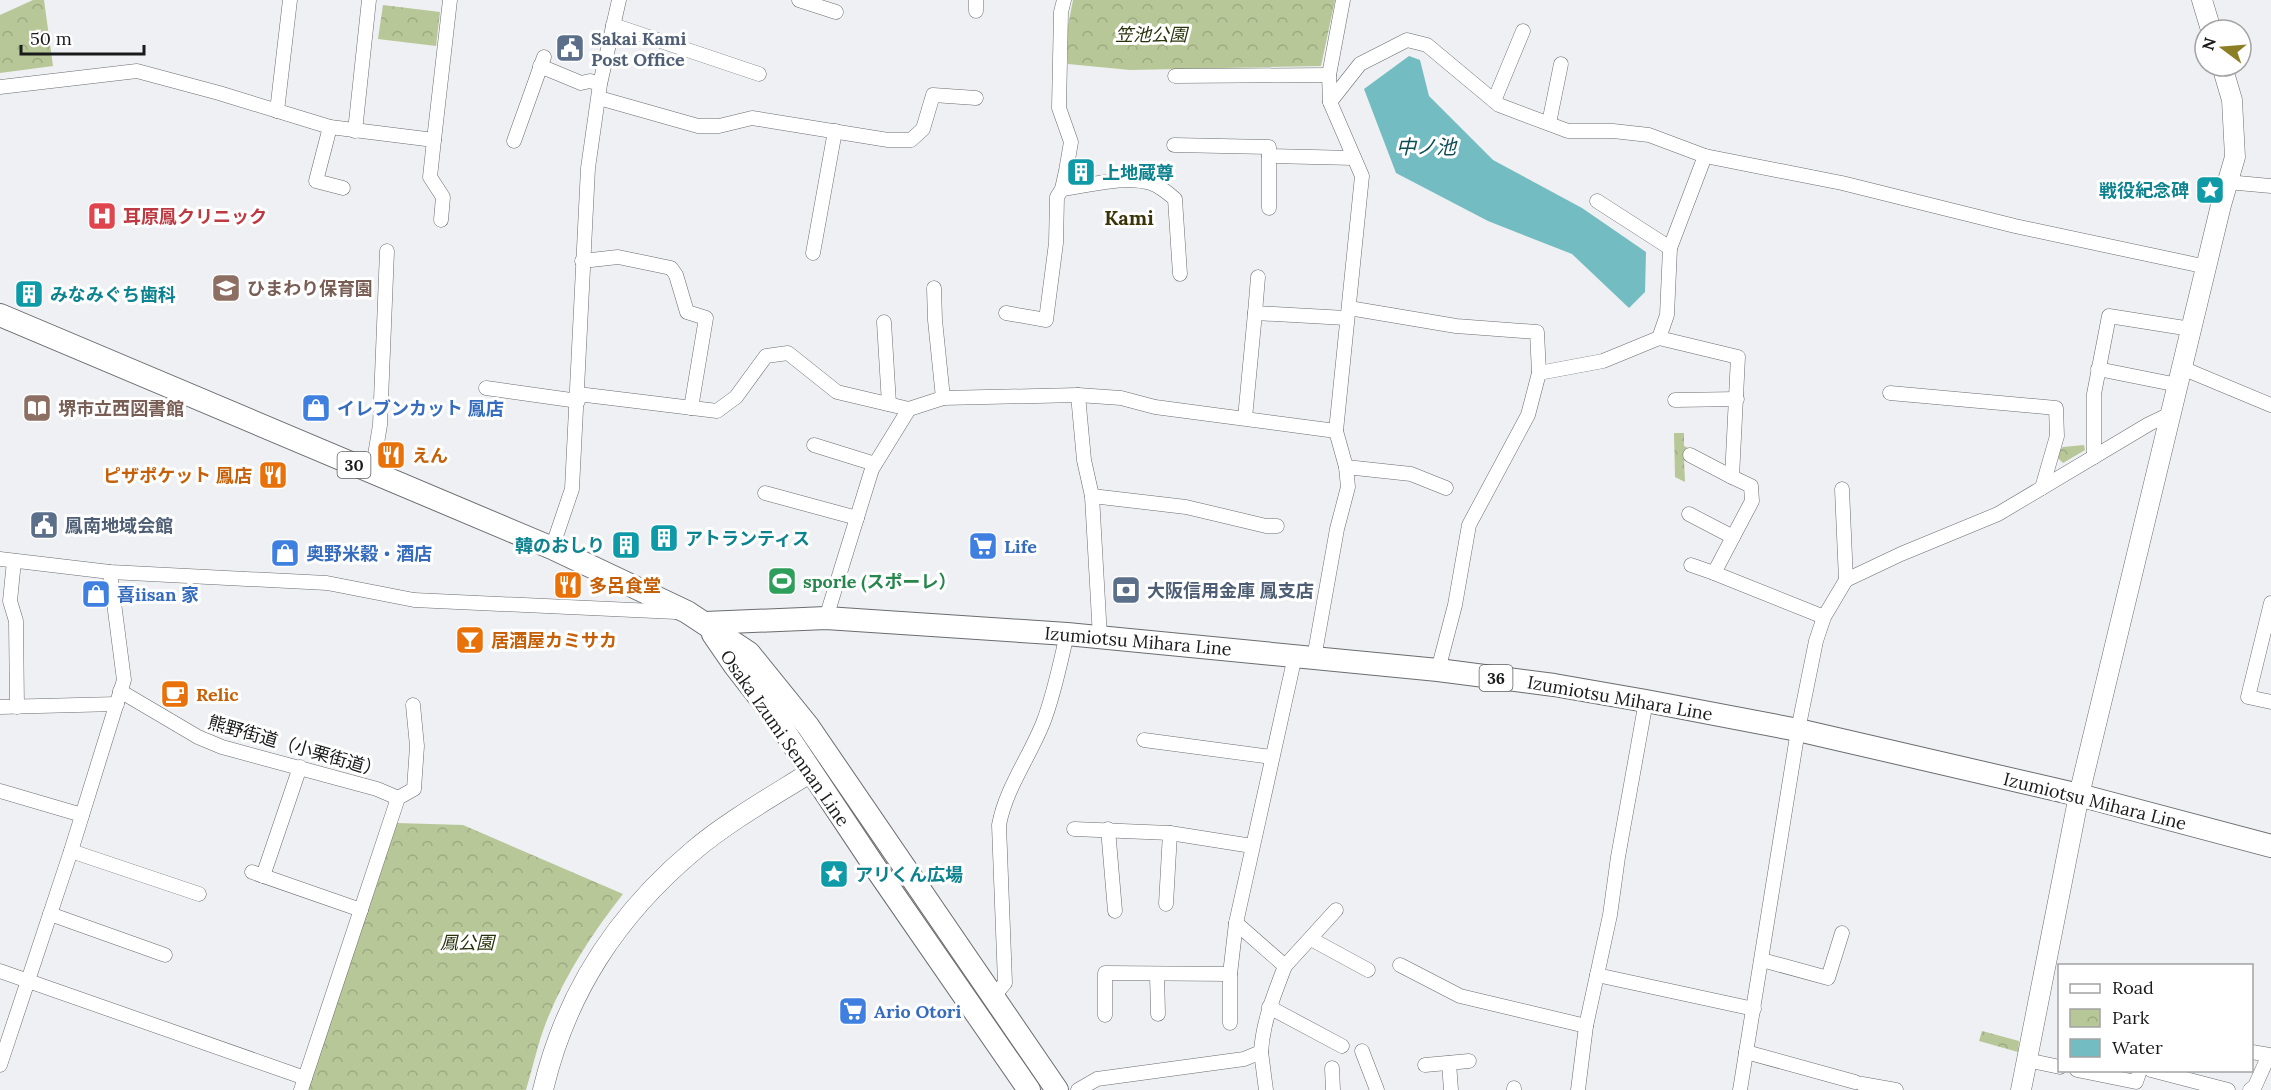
<svg xmlns="http://www.w3.org/2000/svg" width="2271" height="1090" font-family="Lora,'Noto Sans JP',serif">
	<style>
		.park { fill: url(#park-crowns) }
		.water { fill: #73bcc1 }
		.lines { fill: none; stroke-linecap: round; stroke-linejoin: round }
		.street-casing { stroke: #6a6c6f; stroke-width: 15 }
		.secondary-casing { stroke: #6a6c6f; stroke-width: 21 }
		.primary-casing { stroke: #6a6c6f; stroke-width: 24 }
		.street { stroke: #fff; stroke-width: 14 }
		.secondary { stroke: #fff; stroke-width: 20 }
		.primary { stroke: #fff; stroke-width: 22 }
		.labels { text-anchor: middle; dominant-baseline: central; stroke-width: 6; stroke-linejoin: round; paint-order: stroke }
		.shield { fill: #fff; stroke: #5e5f5f; stroke-width: 1.5 }
		.shield-label { font-size: 16px; font-weight: bold; fill: #191a1b }
		.park-label { font-size: 18px; font-style: italic; fill: #2a340c; stroke: #fff }
		.service-label { font-size: 18px; font-weight: bold; fill: #4e5e75; stroke: #fff; text-anchor: start }
		.culture-label { font-size: 18px; font-weight: bold; fill: #0d838f; stroke: #fff; text-anchor: start }
		.health-label { font-size: 18px; font-weight: bold; fill: #be3a42; stroke: #fff; text-anchor: start }
		.education-label { font-size: 18px; font-weight: bold; fill: #785e54; stroke: #fff; text-anchor: start }
		.shop-label { font-size: 18px; font-weight: bold; fill: #366cbe; stroke: #fff; text-anchor: start }
		.food-label { font-size: 18px; font-weight: bold; fill: #c56008; stroke: #fff; text-anchor: start }
		.leisure-label { font-size: 18px; font-weight: bold; fill: #27864d; stroke: #fff; text-anchor: start }
		.street-label { font-size: 18px; fill: #191a1b; stroke: #fff }
		.water-label { font-size: 20px; font-style: italic; fill: #0c4e53; stroke: #fff }
		.neighbourhood-label { font-size: 20px; font-weight: bold; fill: #3a3308; stroke: #fff }
	</style>
	<defs>
		<pattern id="park-crowns" width="20" height="18" patternUnits="userSpaceOnUse" patternTransform="scale(1.5)"><rect width="20" height="18" fill="#b8c797"/><path d="M2 6a3 3 0 1 1 6 0M12 15a3 3 0 1 1 6 0" fill="none" stroke="#9eaa82"/></pattern>
	</defs>
	<rect width="100%" height="100%" fill="#eef0f3"/>
	<g class="park">
		<path d="M33 0H44L53 66 0 73V15Z"/>
		<path d="M1073 0H1335L1321 66 1130 70 1068 64 1067 31Z"/>
		<path d="M383 5 440 12 436 46 378 39Z"/>
		<path d="M1674 433H1684V446L1692 450 1688 461 1684 460 1685 482 1675 477Z"/>
		<path d="M2084 445 2085 450 2063 463 2058 458 2059 451 2063 447Z"/>
		<path d="M397 823 463 825 623 894C593 932 565 975 547 1020 538 1042 533 1067 526 1090H307Z"/>
		<path d="M1982 1031 2019 1041 2018 1052 1979 1041Z"/>
	</g>
	<path class="water" d="M1409 56 1420 60 1429 96 1493 160 1582 208 1646 252 1645 292 1629 308 1572 254 1488 221 1396 173 1364 89Z"/>
	<g class="lines">
		<g class="street-casing">
			<g id="street">
				<path d="M799 0 836 12"/>
				<path d="M976 0V11"/>
				<path d="M613 25 759 74"/>
				<path d="M540 66 581 83 590 81 600 84"/>
				<path d="M1175 76 1329 75"/>
				<path d="M0 87 137 71 219 93 330 127 434 140 450 0"/>
				<path d="M599 98 698 126H719L752 118 888 140H911L923 129 933 95 976 98"/>
				<path d="M1494 101 1523 31"/>
				<path d="M1330 102 1360 64 1407 40 1427 45 1499 105 1568 131H1613L1649 135 1705 156 1842 183 2015 226 2207 267"/>
				<path d="M277 111 290 0"/>
				<path d="M1549 123 1561 64"/>
				<path d="M330 127 316 181 343 188"/>
				<path d="M355 131 369 0"/>
				<path d="M434 140 430 177 443 197 441 220"/>
				<path d="M514 141 544 57"/>
				<path d="M1174 145 1269 147V156L1354 158"/>
				<path d="M2227 182 2271 186"/>
				<path d="M1062 189C1087 186 1126 175 1151 183 1160 186 1168 193 1175 199L1180 274"/>
				<path d="M1597 201 1670 248"/>
				<path d="M1269 208V156"/>
				<path d="M813 253 835 131"/>
				<path d="M582 261 618 257 671 268 676 275 687 312 706 318 691 408"/>
				<path d="M1258 277 1255 313 1346 318"/>
				<path d="M934 288 935 320 943 398"/>
				<path d="M1349 308 1456 326 1537 332 1539 373 1528 415 1469 525 1455 605 1438 670"/>
				<path d="M1006 313 1046 320 1056 243 1057 197 1062 189 1066 171 1071 142 1059 108 1061 12 1064 0"/>
				<path d="M884 322 889 404"/>
				<path d="M1659 338 1738 357 1732 477 1751 486 1752 501 1714 573 1824 617"/>
				<path d="M2182 368 2271 405"/>
				<path d="M2098 369 2178 385"/>
				<path d="M1539 373 1603 361 1659 338 1667 315 1670 248 1705 156"/>
				<path d="M486 388 578 401"/>
				<path d="M1890 393 2056 408 2057 436 2042 488"/>
				<path d="M578 394 717 411 736 397 766 356 788 353 837 392 909 409 943 398 1078 395 1121 398 1155 407 1336 431"/>
				<path d="M1078 395 1084 460 1092 496 1100 637"/>
				<path d="M1675 400 1737 399"/>
				<path d="M1245 418 1255 313"/>
				<path d="M814 445 875 464"/>
				<path d="M1690 455 1732 477"/>
				<path d="M2094 457V394L2109 316 2191 329"/>
				<path d="M1346 467 1411 474 1446 488"/>
				<path d="M372 473 380 425 387 251"/>
				<path d="M1842 489 1846 580"/>
				<path d="M765 493 857 518"/>
				<path d="M1092 496 1186 507 1266 526H1277"/>
				<path d="M1689 514 1733 537"/>
				<path d="M552 548 572 489 588 168 600 84 619 0"/>
				<path d="M0 559 110 572 327 583 414 600 676 612"/>
				<path d="M14 561 10 601 16 621 17 707"/>
				<path d="M1691 565 1714 573"/>
				<path d="M2271 603 2248 697 2271 702"/>
				<path d="M826 618 872 469 909 409"/>
				<path d="M1314 658 1337 529 1348 487 1346 467 1336 431 1362 176 1330 102 1329 75 1343 0"/>
				<path d="M120 691 198 737 222 747 377 789 398 798"/>
				<path d="M0 707 117 704"/>
				<path d="M1144 740 1272 757"/>
				<path d="M0 791 82 815"/>
				<path d="M1074 829 1170 833 1252 846"/>
				<path d="M1108 829 1115 911"/>
				<path d="M71 851 199 894"/>
				<path d="M252 872 361 910"/>
				<path d="M263 876 300 767"/>
				<path d="M1166 904 1170 833"/>
				<path d="M50 914 165 955"/>
				<path d="M1311 939 1368 970"/>
				<path d="M1762 960 1828 978 1842 933"/>
				<path d="M1400 965 1460 996 1586 1026"/>
				<path d="M1285 966 1336 910"/>
				<path d="M0 971 305 1078"/>
				<path d="M1157 974 1158 1014"/>
				<path d="M1597 975 1754 1009"/>
				<path d="M994 996 1005 983 999 825C1006 788 1029 758 1043 723 1054 695 1060 664 1067 634"/>
				<path d="M1269 1007 1342 1046"/>
				<path d="M1105 1015V973L1230 974"/>
				<path d="M1230 1023V974L1236 923"/>
				<path d="M1362 1051 1377 1090"/>
				<path d="M1261 1052 1266 1090"/>
				<path d="M1746 1052 1855 1082"/>
				<path d="M2027 1060 2060 1067"/>
				<path d="M1449 1063 1451 1090"/>
				<path d="M0 1065 71 851 124 680 110 572"/>
				<path d="M1425 1065 1469 1061"/>
				<path d="M1332 1068 1333 1090"/>
				<path d="M2077 1070 2136 1082 2140 1070"/>
				<path d="M2151 1070 2228 1090"/>
				<path d="M1862 1084 1896 1090"/>
				<path d="M1514 1088V1090"/>
				<path d="M301 1090 398 798 414 789 417 746 413 705"/>
				<path d="M1078 1090 1097 1079 1244 1059 1261 1052C1263 1021 1274 995 1285 966L1236 923 1295 656"/>
				<path d="M1578 1090 1586 1026 1610 915 1618 857 1646 701"/>
				<path d="M1740 1090 1798 730 1816 641 1824 617 1846 580 1901 554 1998 514 2149 424 2170 414"/>
				<path d="M2250 1090 2255 1086 2269 1055 2252 1052"/>
			</g>
		</g>
		<g class="secondary-casing">
			<g id="secondary">
				<path d="M2202 0 2211 30"/>
				<path d="M543 1090C566 992 617 915 693 851 727 822 773 796 811 772"/>
				<path d="M2021 1090 2079 795 2221 205 2235 157 2232 100 2222 66"/>
			</g>
		</g>
		<g class="primary-casing">
			<g id="primary">
				<path d="M0 315 552 548 687 612 749 653 808 726 1057 1090"/>
				<path d="M705 623 826 618 1067 634 1438 670 1554 685 1646 701 1798 730 2079 795 2271 846"/>
				<path d="M713 634 735 666 777 720 877 870 1029 1090"/>
			</g>
		</g>
		<use href="#street" class="street"/>
		<use href="#secondary" class="secondary"/>
		<use href="#primary" class="primary"/>
	</g>
	<defs>
		<g id="civic-square" transform="scale(1.5)"><rect x="-9" y="-9" width="18" height="18" rx="4" fill="#5c6f8a" stroke="#fff"/><path d="M-.6-6.5H3V-4.5H.6V-3L4-1V1h2V6H-6V1h2V-1L-.6-3ZM-1.2 2.5V6h2.4V2.5Z" fill="#fff"/></g>
		<g id="building-square" transform="scale(1.5)"><rect x="-9" y="-9" width="18" height="18" rx="4" fill="#0f9aa8" stroke="#fff"/><path d="M-4-6H4V6H1V3H-1V6H-4ZM-2.5-4.3h1.7v1.8h-1.7ZM.8-4.3h1.7v1.8H.8ZM-2.5-1h1.7V.8h-1.7ZM.8-1h1.7V.8H.8Z" fill="#fff"/></g>
		<g id="sight-square" transform="scale(1.5)"><rect x="-9" y="-9" width="18" height="18" rx="4" fill="#0f9aa8" stroke="#fff"/><path d="M0-6L1.8-2.2L6-1.7L2.9 1.2L3.7 5.4L0 3.3L-3.7 5.4L-2.9 1.2L-6-1.7L-1.8-2.2Z" fill="#fff"/></g>
		<g id="hospital-square" transform="scale(1.5)"><rect x="-9" y="-9" width="18" height="18" rx="4" fill="#e0444e" stroke="#fff"/><path d="M-5-5h3v3.5h4V-5h3V5h-3V1.5h-4V5h-3Z" fill="#fff"/></g>
		<g id="school-square" transform="scale(1.5)"><rect x="-9" y="-9" width="18" height="18" rx="4" fill="#8d6e63" stroke="#fff"/><path d="M0-5L7-2L0 1L-7-2ZM-4 1L0 2.5L4 1V4Q0 6-4 4Z" fill="#fff"/></g>
		<g id="library-square" transform="scale(1.5)"><rect x="-9" y="-9" width="18" height="18" rx="4" fill="#8d6e63" stroke="#fff"/><path d="M-6-4Q-3-5.5-.7-3.5V5Q-3 3-6 4ZM6-4Q3-5.5 .7-3.5V5Q3 3 6 4Z" fill="#fff"/></g>
		<g id="shop-square" transform="scale(1.5)"><rect x="-9" y="-9" width="18" height="18" rx="4" fill="#3f7fe0" stroke="#fff"/><path d="M-5-2.5h2.3a2.7 3.5 0 0 1 5.4 0H5L5.5 6h-11ZM-1.5-2.5h3a1.5 2.3 0 0 0-3 0Z" fill="#fff"/></g>
		<g id="restaurant-square" transform="scale(1.5)"><rect x="-9" y="-9" width="18" height="18" rx="4" fill="#e8710a" stroke="#fff"/><path d="M-5-6h1v4h1v-4h1v4h1v-4h1v5L-1.5 .5V6h-2V.5L-5-1ZM5-6V6H3V1.5H1.5Q1.5-4 5-6Z" fill="#fff"/></g>
		<g id="supermarket-square" transform="scale(1.5)"><rect x="-9" y="-9" width="18" height="18" rx="4" fill="#3f7fe0" stroke="#fff"/><path d="M-6-5.5h2.5l.6 2H6L4.5 2H-2.5L-4.4-4H-6ZM-1.5 3.2a1.3 1.3 0 1 0 .1 0ZM3 3.2a1.3 1.3 0 1 0 .1 0Z" fill="#fff"/></g>
		<g id="stadium-square" transform="scale(1.5)"><rect x="-9" y="-9" width="18" height="18" rx="4" fill="#2e9e5b" stroke="#fff"/><path d="M0-5a6.5 5 0 1 0 0 10a6.5 5 0 1 0 0-10ZM-3.5-1.8h7v3.6h-7Z" fill="#fff"/></g>
		<g id="bank-square" transform="scale(1.5)"><rect x="-9" y="-9" width="18" height="18" rx="4" fill="#5c6f8a" stroke="#fff"/><path d="M-6-4H6V4H-6ZM0-2.3a2.3 2.3 0 1 0 0 4.6a2.3 2.3 0 1 0 0-4.6Z" fill="#fff"/></g>
		<g id="bar-square" transform="scale(1.5)"><rect x="-9" y="-9" width="18" height="18" rx="4" fill="#e8710a" stroke="#fff"/><path d="M-6-5H6L.8 .8V4.5H3.5V6h-7V4.5H-.8V.8Z" fill="#fff"/></g>
		<g id="cafe-square" transform="scale(1.5)"><rect x="-9" y="-9" width="18" height="18" rx="4" fill="#e8710a" stroke="#fff"/><path d="M-5.5-4.5H6V0H3Q3 3.5 0 3.5H-2.5Q-5.5 3.5-5.5 0ZM3-3.2v2h1.7v-2ZM-6 4.5H4V6H-6Z" fill="#fff"/></g>
	</defs>
	<g fill-rule="evenodd">
		<use href="#civic-square" x="570" y="48"/>
		<use href="#building-square" x="1081" y="172"/>
		<use href="#sight-square" x="2210" y="190"/>
		<use href="#hospital-square" x="102" y="216"/>
		<use href="#school-square" x="226" y="288"/>
		<use href="#building-square" x="29" y="294"/>
		<use href="#library-square" x="37" y="408"/>
		<use href="#shop-square" x="316" y="408"/>
		<use href="#restaurant-square" x="391" y="455"/>
		<use href="#restaurant-square" x="273" y="475"/>
		<use href="#civic-square" x="44" y="525"/>
		<use href="#building-square" x="664" y="538"/>
		<use href="#building-square" x="626" y="545"/>
		<use href="#supermarket-square" x="983" y="546"/>
		<use href="#shop-square" x="285" y="553"/>
		<use href="#stadium-square" x="782" y="581"/>
		<use href="#restaurant-square" x="568" y="585"/>
		<use href="#bank-square" x="1126" y="590"/>
		<use href="#shop-square" x="96" y="594"/>
		<use href="#bar-square" x="470" y="640"/>
		<use href="#cafe-square" x="175" y="694"/>
		<use href="#sight-square" x="834" y="874"/>
		<use href="#supermarket-square" x="853" y="1011"/>
	</g>
	<g class="labels">
		<g class="shield">
			<rect x="337.5" y="452" width="33" height="26" rx="4.5"/>
			<rect x="1479.5" y="665" width="33" height="26" rx="4.5"/>
		</g>
		<g class="shield-label">
			<text x="354" y="465">30</text>
			<text x="1496" y="678">36</text>
		</g>
		<g class="park-label">
			<text x="1151" y="34">笠池公園</text>
			<text x="467" y="942">鳳公園</text>
		</g>
		<g class="service-label">
			<text x="591" y="38">Sakai Kami<tspan x="591" dy="21">Post Office</tspan></text>
			<text x="65" y="525">鳳南地域会館</text>
			<text x="1147" y="590">大阪信用金庫 鳳支店</text>
		</g>
		<g class="culture-label">
			<text x="1102" y="172">上地蔵尊</text>
			<text x="2189" y="190" text-anchor="end">戦役紀念碑</text>
			<text x="50" y="294">みなみぐち歯科</text>
			<text x="685" y="538">アトランティス</text>
			<text x="605" y="545" text-anchor="end">韓のおしり</text>
			<text x="855" y="874">アリくん広場</text>
		</g>
		<g class="health-label">
			<text x="123" y="216">耳原鳳クリニック</text>
		</g>
		<g class="education-label">
			<text x="247" y="288">ひまわり保育園</text>
			<text x="58" y="408">堺市立西図書館</text>
		</g>
		<g class="shop-label">
			<text x="337" y="408">イレブンカット 鳳店</text>
			<text x="1004" y="546">Life</text>
			<text x="306" y="553">奥野米穀・酒店</text>
			<text x="117" y="594">喜iisan 家</text>
			<text x="874" y="1011">Ario Otori</text>
		</g>
		<g class="food-label">
			<text x="412" y="455">えん</text>
			<text x="252" y="475" text-anchor="end">ピザポケット 鳳店</text>
			<text x="589" y="585">多呂食堂</text>
			<text x="491" y="640">居酒屋カミサカ</text>
			<text x="196" y="694">Relic</text>
		</g>
		<g class="leisure-label">
			<text x="803" y="581">sporle (スポーレ）</text>
		</g>
		<g class="street-label">
			<text transform="translate(1138 641) rotate(5)">Izumiotsu Mihara Line</text>
			<text transform="translate(1620 698) rotate(10)">Izumiotsu Mihara Line</text>
			<text transform="translate(785 738) rotate(55)">Osaka Izumi Sennan Line</text>
			<text transform="translate(295 746) rotate(16)">熊野街道（小栗街道）</text>
			<text transform="translate(2095 801) rotate(14)">Izumiotsu Mihara Line</text>
		</g>
		<g class="water-label">
			<text x="1426" y="146">中ノ池</text>
		</g>
		<g class="neighbourhood-label">
			<text x="1129" y="217">Kami</text>
		</g>
	</g>
	<rect x="2058" y="964" width="195" height="108" fill="#ffffff" stroke="#a3a3a4" stroke-width="1.5"/>
	<rect x="2070" y="984" width="30" height="9" fill="#ffffff" stroke="#a3a3a4" stroke-width="1.5"/>
	<text x="2112" y="994" font-size="18" fill="#191a1b">Road</text>
	<rect x="2070" y="1009" width="30" height="18" fill="url(#park-crowns)" stroke="#a3a3a4" stroke-width="1.5"/>
	<text x="2112" y="1024" font-size="18" fill="#191a1b">Park</text>
	<rect x="2070" y="1039" width="30" height="18" fill="#73bcc1" stroke="#a3a3a4" stroke-width="1.5"/>
	<text x="2112" y="1054" font-size="18" fill="#191a1b">Water</text>
	<g transform="translate(2223 48) rotate(286)"><circle r="28" fill="#ffffff" stroke="#a3a3a4" stroke-width="1.5"/>
	<path d="M0-4.5L10 22L0 15L-10 22Z" fill="#8c7e24"/>
	<text y="-9" font-size="16" font-weight="bold" text-anchor="middle" fill="#191a1b">N</text>
	</g>
	<path d="M21 45v9h123v-9" fill="none" stroke="#191a1b" stroke-width="3"/>
	<text x="30" y="45" font-size="18" fill="#191a1b" stroke="#ffffff" stroke-width="4.5" paint-order="stroke">50 m</text>
</svg>
